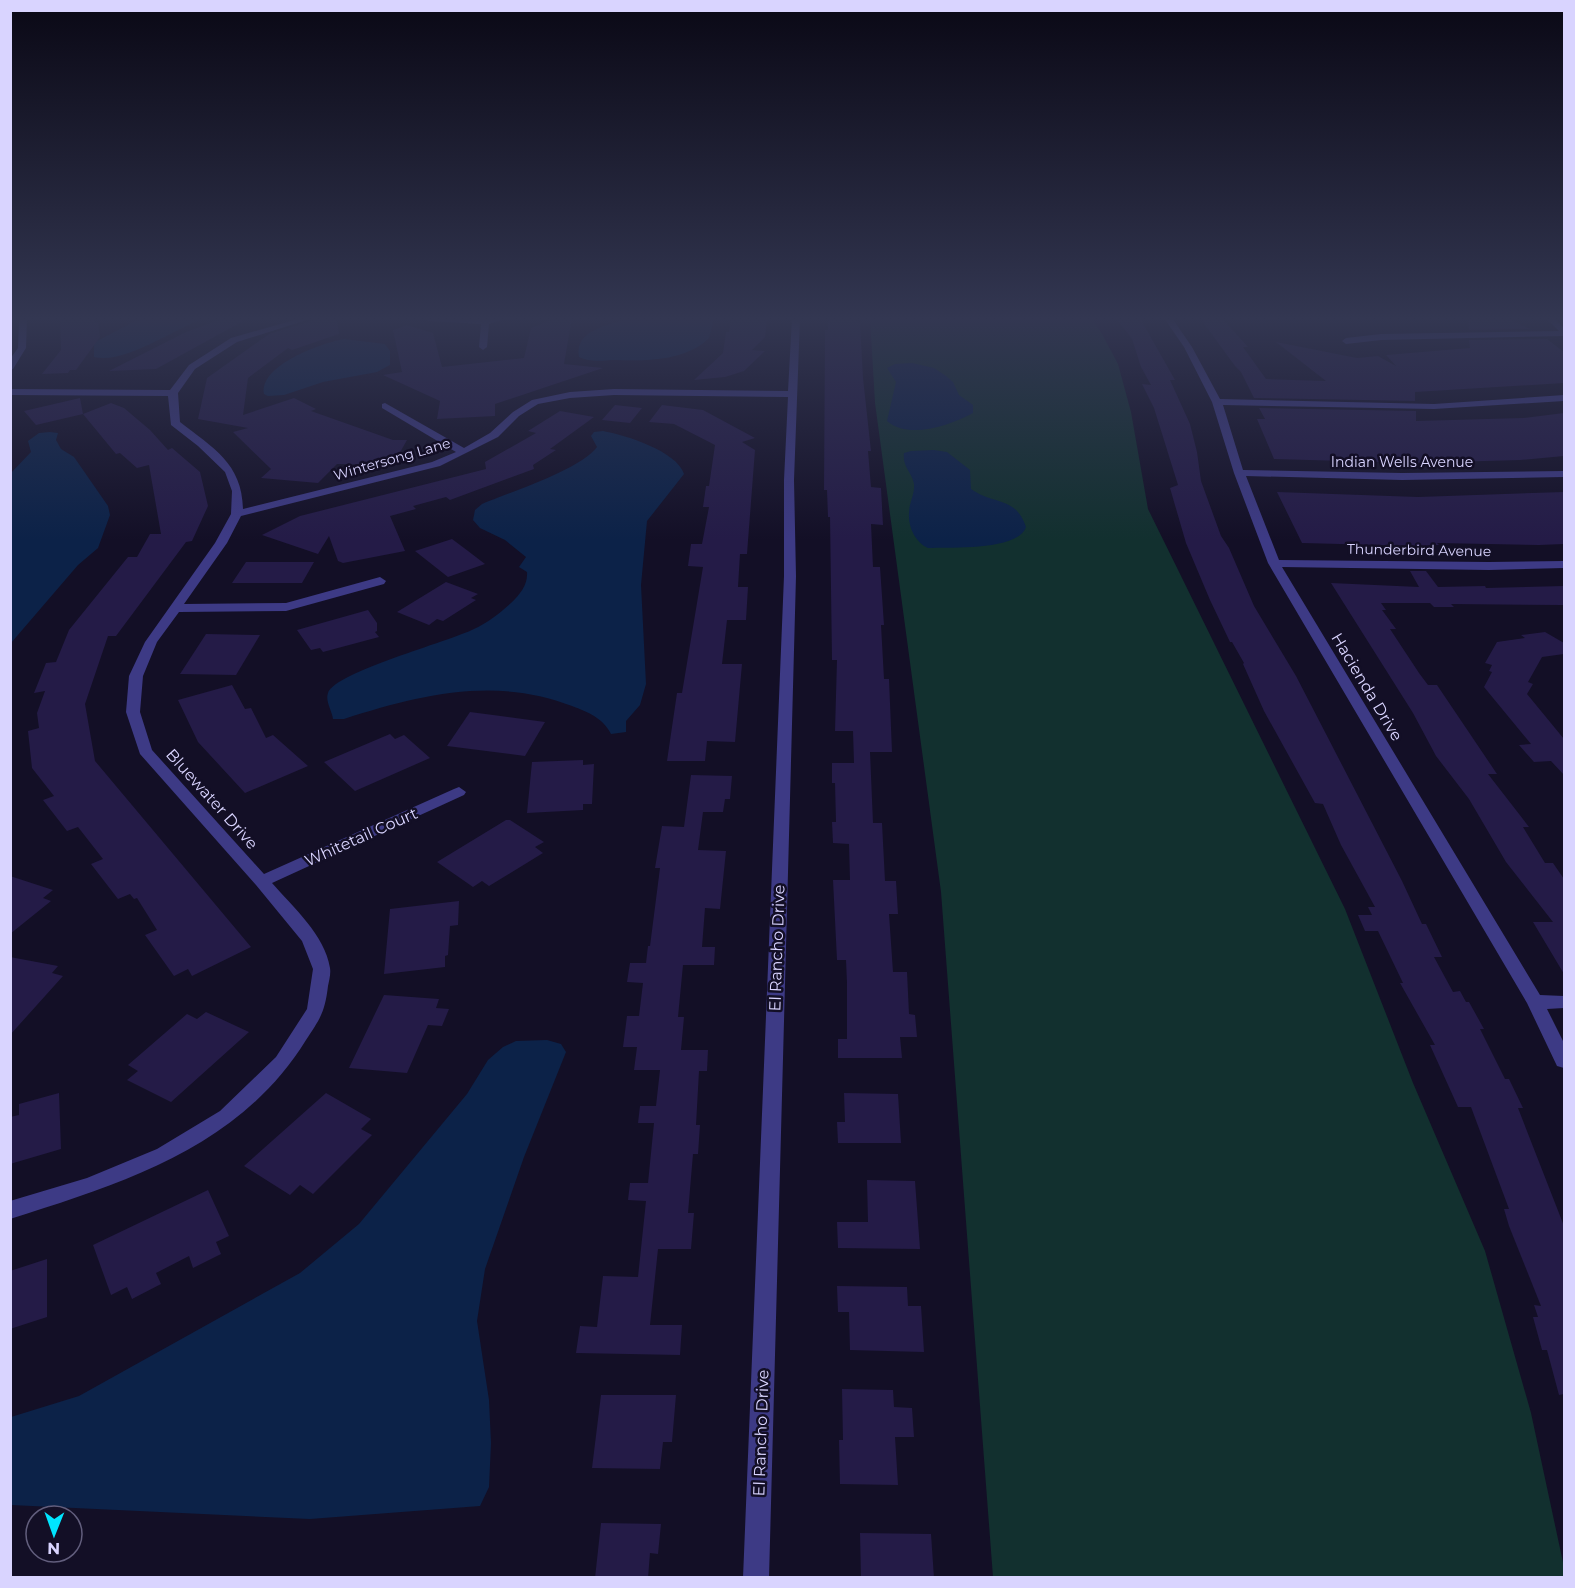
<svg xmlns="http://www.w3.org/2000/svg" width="1575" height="1588" font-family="Montserrat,sans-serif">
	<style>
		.green { fill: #12302f }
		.water { fill: #0c2248 }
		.building { fill: #241b47 }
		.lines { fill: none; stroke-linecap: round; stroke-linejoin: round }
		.minor { fill: #3d3a85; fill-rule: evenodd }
		.labels { text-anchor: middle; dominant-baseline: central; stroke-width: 5; stroke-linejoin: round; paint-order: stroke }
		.far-street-label { font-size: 14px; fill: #d9d4ff; stroke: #130f26 }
		.street-label { font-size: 16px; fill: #d9d4ff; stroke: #130f26 }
	</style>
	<rect width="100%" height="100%" fill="#130f26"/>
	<path class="green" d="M870 318H1091L1101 332 1118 364 1131 412 1148 509 1345 909 1413 1083 1485 1251 1531 1413 1564 1567V1577H993L941 892 875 403Z"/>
	<g class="water">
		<path d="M141 318H206C176 327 125 365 94 357V344L97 341Z"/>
		<path d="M629 318H714L709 338C686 361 646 361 616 360 603 360 591 363 579 357 574 329 611 325 629 318Z"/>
		<path d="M344 339 385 344 390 351V365L377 372 323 382 284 395 268 396 264 394C259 365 322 343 344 339Z"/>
		<path d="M912 363 934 368 946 376 953 382 959 395 973 405V413C951 425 909 440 887 421L896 382 887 368 895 364Z"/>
		<path d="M603 431C625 435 677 451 684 474L647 521 641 585 646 684 640 705 626 721V732L611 734C603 718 588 712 572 706 495 676 419 695 344 719H333C332 711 325 701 328 693 335 672 448 642 474 629 487 623 500 613 511 603 520 594 528 585 527 572L519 567 526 557 505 540 480 528 473 520 475 510 482 504C510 492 580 470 597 447L591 436 594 432Z"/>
		<path d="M50 432 58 433 56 440 61 449 74 457 108 506 110 515 98 548 78 565 11 643V473L31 452 28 441 39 433Z"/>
		<path d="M934 450 947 452 970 470 971 489C993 505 1016 496 1026 527 1018 551 950 547 928 548 915 542 908 527 909 513 909 503 915 494 914 484 912 472 902 467 904 453L911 451Z"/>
		<path d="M547 1040 561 1044 566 1052 524 1157 485 1269 477 1321 489 1400 491 1443 489 1487 480 1506 310 1519 11 1505V1417L79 1396 300 1273 359 1224 467 1094 488 1060 503 1047 516 1041Z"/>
	</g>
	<g class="building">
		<path d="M60 318H94V322H98L100 337 76 370H70L68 373 42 374 61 350Z"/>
		<path d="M224 318H244L245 320 156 369 109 371 186 332Z"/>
		<path d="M315 318H337L339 334 292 350 288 348 248 378 243 415 294 398 316 409 311 411 393 440H407L393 465 337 464 318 483 261 478 271 469 233 432 248 428 198 419 207 378 269 334 314 320Z"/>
		<path d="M556 318H572L564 364 603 368 495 404V416L437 419 440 401 383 375 402 372 393 330 407 325 433 333 442 367 524 358 531 328Z"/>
		<path d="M731 318 767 320 765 337 752 350 765 351 744 371 725 377 694 380 723 353 726 332H729Z"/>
		<path d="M828 318H855V321L860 322 863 378 871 451H868L871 487 881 488 883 525 871 524 873 567H880L884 625H881L884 679H889L892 752H870L873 823H882L885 881H896L898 914H889L893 972H907L909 1014 915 1015 917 1037H900L902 1058H838V1039H847V983L846 960H837L833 880H850L849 844 833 843 832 822H836L835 783H832V763H854L853 731H835L837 660H832L830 517H828L827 490H824L825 330H828Z"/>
		<path d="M1116 318H1138L1141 320 1175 380H1170L1190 424 1197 452 1201 481 1221 536 1229 548 1254 606 1296 676 1402 881 1422 924H1426L1442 957H1434L1453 992 1460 991 1466 1002H1469L1484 1029H1480L1505 1079H1509L1523 1108H1518L1564 1226V1394L1559 1395 1547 1350H1542L1533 1317H1538L1534 1305 1541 1306 1509 1226 1504 1209H1509L1471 1107H1458L1430 1045H1435L1400 983H1403L1378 931H1365L1358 915H1372L1368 907H1375L1341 845 1323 804 1315 803 1264 711 1243 664 1244 663 1232 642H1230L1210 600 1186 543 1170 488 1178 485 1154 408 1142 384 1151 385 1141 367 1132 339Z"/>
		<path d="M1200 318H1222L1248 347H1243L1266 379 1326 381 1276 342 1357 358 1378 356 1396 366 1386 355 1470 348 1469 340 1547 339 1564 352V383L1415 392V401L1254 398 1241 372 1235 366Z"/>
		<path d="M1468 318H1507L1530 329 1469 330Z"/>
		<path d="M80 398 83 414 36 425 24 411Z"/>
		<path d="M111 403 124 408 150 430 168 450 172 448 200 472 208 506 192 541 186 542 116 636H108L85 704 95 761 251 947 192 976 188 969 174 976 145 935 157 930 137 898 134 899 130 894 118 899 91 864 103 859 78 827 67 831 43 800 54 796 32 768 28 731 39 728 37 713 45 691 34 693 46 663 56 662 69 630 128 557H137L150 534H161L149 465 137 468 120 453 116 454 83 414Z"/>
		<path d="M615 405 642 408 630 423 602 420Z"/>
		<path d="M662 405 703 410 755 438 742 442 755 450 747 554H740L738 587H748L746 620H727L722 664H742L735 742 707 741 705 761H667L677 693H682L703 567 688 566 691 544H702L709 507H703L706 486H709L715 445 674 424 649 422Z"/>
		<path d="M1259 408 1416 411V421L1523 418 1564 413V456L1520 460 1415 463 1274 459 1257 419H1265Z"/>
		<path d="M560 411 594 417 550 449 556 450 533 465 534 469 450 500 446 497 413 506 416 509 390 516 405 551 343 563 338 561 329 536 318 554 262 535 300 516 486 469 485 462 536 433 528 431Z"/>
		<path d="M1277 492 1418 497 1564 492V544L1539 545 1437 543 1439 545 1417 546 1302 543Z"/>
		<path d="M452 539 468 551 485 564 448 577 415 551Z"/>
		<path d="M246 562H314L302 583H232Z"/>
		<path d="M1410 571H1426L1438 587 1485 586 1486 588 1564 586V605L1451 604 1454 607H1434L1430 603H1381L1386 610H1382L1396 629H1390L1419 673 1428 685H1437L1497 774H1488L1529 827H1523L1545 863H1553L1564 879V974L1533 922H1553L1506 862 1469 799 1436 756 1413 713 1331 583 1419 587Z"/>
		<path d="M446 582 478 594 471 598 476 600 443 621 437 619 429 625 397 612Z"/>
		<path d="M368 610 377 623V631L375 632 379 637 323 652 320 648 311 650 297 630Z"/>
		<path d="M1545 632 1564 643V654L1542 657 1528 682 1533 684 1527 694 1564 739V775L1551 761 1534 762 1519 745 1531 744 1484 687 1492 672 1489 671 1492 665 1485 663 1497 642 1525 638 1521 635Z"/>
		<path d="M206 634 260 635 236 675 180 674Z"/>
		<path d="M232 685 245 709 251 708 266 738 273 735 308 766 245 793 198 742 178 700Z"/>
		<path d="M470 712 545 722 525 756 447 746Z"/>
		<path d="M390 734 395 739 404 735 430 758 355 791 324 762Z"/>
		<path d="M583 760V765L594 764 592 804H583V810L527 813 532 762Z"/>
		<path d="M691 775 732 776 730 799H725L723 812H703L698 850 726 851 720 909 705 908 702 947H715L714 965H683L678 1017H684L681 1050H708L707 1071H699L696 1125H700L698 1154H693L688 1213H694L691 1249H658L650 1325H682L680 1355 576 1353 580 1326 597 1327 603 1276 638 1277 646 1201 628 1200 630 1183H648L654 1123H638L640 1106H656L660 1070H634L637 1047H623L627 1016H639L643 983 627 982 630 963H646L648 946H650L660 868H655L662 826 684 827Z"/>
		<path d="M506 820H510L544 842 535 847 543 853 489 886 482 881 473 887 437 862Z"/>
		<path d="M10 876 53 890 43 898 51 901 10 934Z"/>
		<path d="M459 901 458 925 450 926 448 955 445 956V967L384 974 390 909Z"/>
		<path d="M10 957 58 966 52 973 63 976 10 1035Z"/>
		<path d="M384 995 439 999 436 1008 449 1009 442 1026 428 1025 407 1073 349 1068Z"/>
		<path d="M206 1012 249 1032 171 1102 127 1080 138 1071 128 1065 187 1014 197 1019Z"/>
		<path d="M59 1093 61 1149 10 1164V1117L19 1115V1104Z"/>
		<path d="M326 1093 371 1119 361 1129 372 1135 313 1194 300 1185 290 1195 244 1166Z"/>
		<path d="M844 1093 898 1094 901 1143H838L837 1122H845Z"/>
		<path d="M867 1180 915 1181 920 1249 838 1248 837 1222H868Z"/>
		<path d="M208 1190 229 1236 216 1242 221 1254 193 1268 189 1256 156 1273 161 1284 132 1299 127 1287 111 1295 93 1245Z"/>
		<path d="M47 1259V1317L10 1329V1271Z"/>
		<path d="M837 1286 907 1287 908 1306H921L924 1352 850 1350 849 1312H838Z"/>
		<path d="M842 1389 893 1390 894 1407 912 1408 914 1437H895L898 1485 840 1484 839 1440H843Z"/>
		<path d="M601 1395H676L672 1442H663L660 1469 592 1468Z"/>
		<path d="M601 1523 661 1524 658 1554 650 1553 648 1578H595Z"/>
		<path d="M860 1533 931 1534 934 1578H861Z"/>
	</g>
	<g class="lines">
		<g class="minor">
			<path d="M19 318H27L26 348 13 369 10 370V359L18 348Z"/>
			<path d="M301 318H313L237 342 195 369 178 393 180 422C213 448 242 463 243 509L432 462 456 452 382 408V404L385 403 464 448 490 433 513 412 532 400 570 392 614 389 788 391 792 318H800L794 480 796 576 769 1578H743L784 576V480L788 397 614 395 570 398 538 404 519 416 498 437 440 466 241 516 227 543 184 604 286 603 380 577 386 581 384 584 286 611 179 612 157 642 143 676 140 712 152 750 264 874 454 789 459 787 466 792 464 795 272 883C293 907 325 935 330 968 331 974 329 981 328 986 325 1012 320 1019 306 1040 240 1147 124 1183 10 1219V1201L87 1178 157 1149 220 1111 276 1057 307 1009 313 969 302 941 256 885 140 754 126 712 129 676 145 642 215 543 231 514 232 491 225 472 198 446 171 425 168 396 10 395V389L170 390 189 365 231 338Z"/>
			<path d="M425 318H508L489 324 487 347 483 350 479 347 481 324 429 321Z"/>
			<path d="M1164 318H1172L1192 347 1220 399 1434 404 1564 395V401L1434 409 1223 405 1243 470 1402 473 1564 471V477L1402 480 1246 476 1279 560 1489 562 1564 561V568L1489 570 1282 567 1540 995 1564 996V1008L1547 1009 1564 1043V1068L1557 1066 1527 1003 1268 563 1234 473 1212 402 1184 347Z"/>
			<path d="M1546 318H1554L1564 328V336L1381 340 1346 344 1342 341 1346 338 1381 334 1559 331Z"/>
		</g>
	</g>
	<linearGradient id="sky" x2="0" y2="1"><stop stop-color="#0a0815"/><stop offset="0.59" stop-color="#333752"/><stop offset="1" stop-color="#333752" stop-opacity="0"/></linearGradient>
	<rect width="1575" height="540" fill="url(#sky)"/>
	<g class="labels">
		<g class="far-street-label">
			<text transform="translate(392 459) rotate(-16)">Wintersong Lane</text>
			<text x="1402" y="462">Indian Wells Avenue</text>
			<text transform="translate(1419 550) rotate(1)">Thunderbird Avenue</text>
		</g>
		<g class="street-label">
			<text transform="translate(1367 687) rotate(59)">Hacienda Drive</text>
			<text transform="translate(212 799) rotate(48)">Bluewater Drive</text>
			<text transform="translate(361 837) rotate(-24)">Whitetail Court</text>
			<text transform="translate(777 948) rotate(-88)">El Rancho Drive</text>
			<text transform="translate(761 1433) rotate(-88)">El Rancho Drive</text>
		</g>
	</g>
	<rect width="1575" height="1588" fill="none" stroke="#d9d4ff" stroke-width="24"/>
	<g transform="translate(54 1534) rotate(181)"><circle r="28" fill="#130f26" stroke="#625e7d" stroke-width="1.5"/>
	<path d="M0-4.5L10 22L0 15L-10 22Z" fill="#00e5ff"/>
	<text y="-9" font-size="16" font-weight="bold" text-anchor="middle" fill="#d9d4ff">N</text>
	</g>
</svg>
